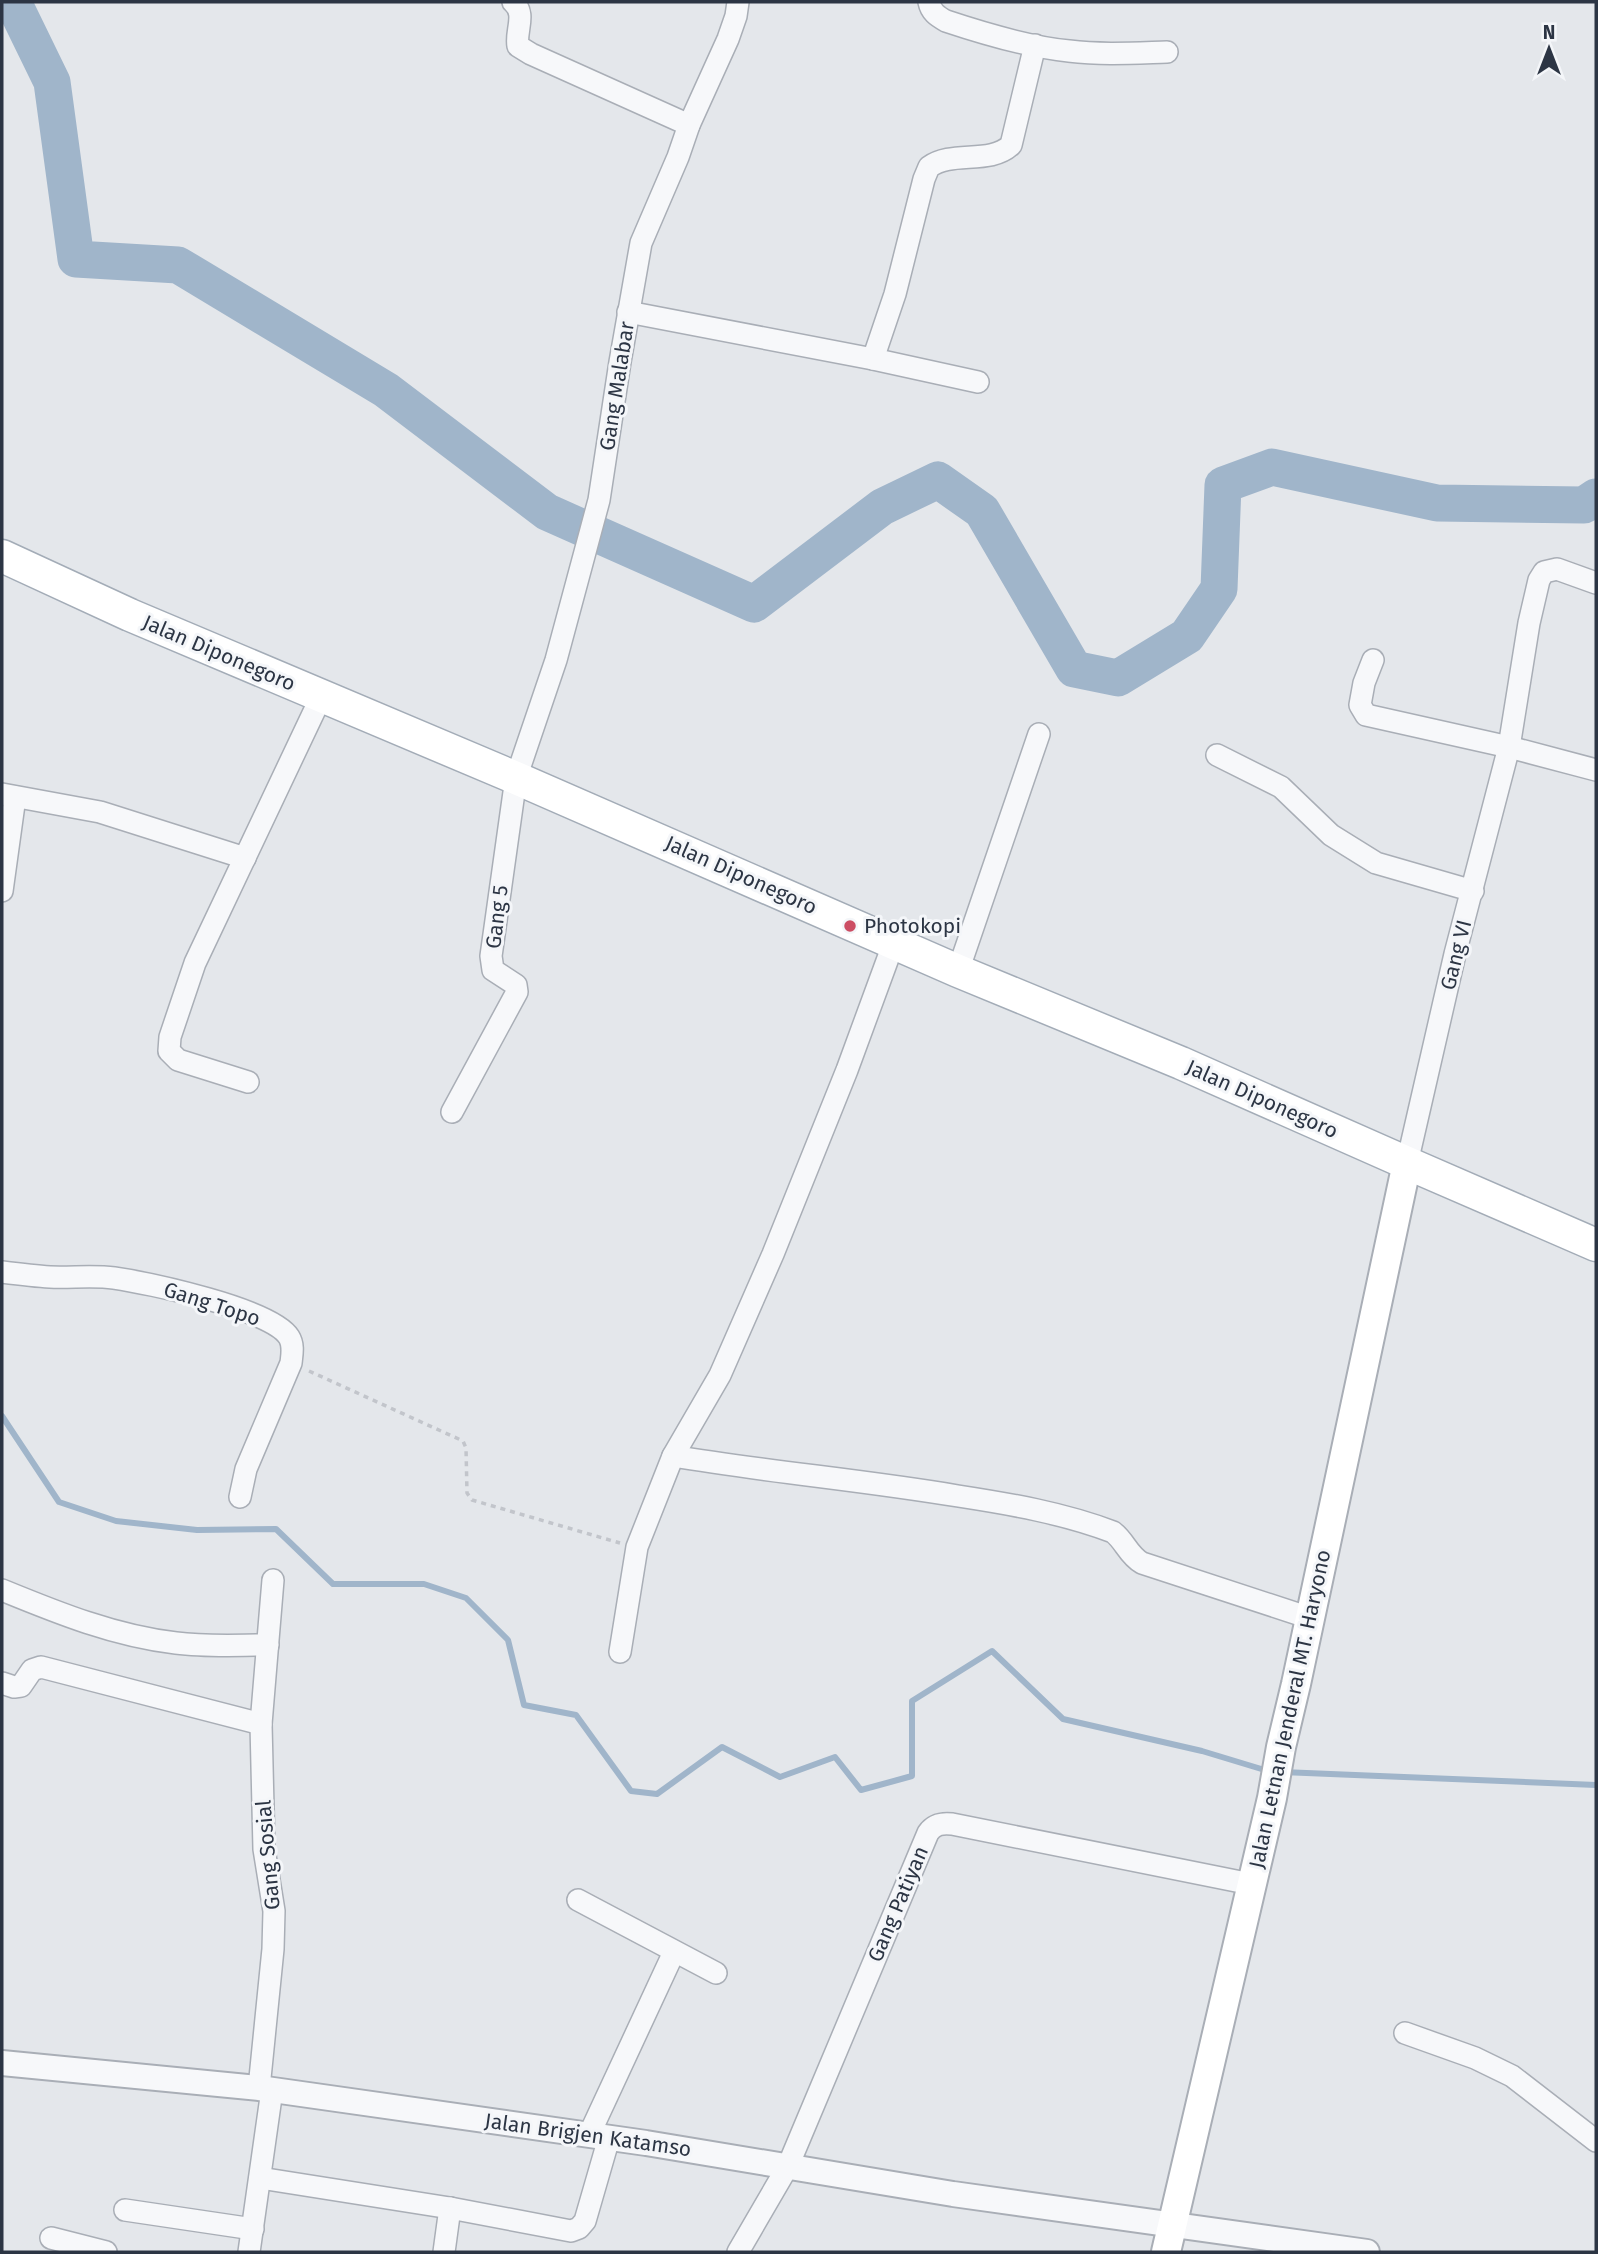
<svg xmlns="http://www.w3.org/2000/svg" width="1598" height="2254" font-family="'Fira Sans',sans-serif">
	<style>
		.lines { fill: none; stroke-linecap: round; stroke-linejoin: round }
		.stream { stroke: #a0b5ca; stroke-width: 6 }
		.river { stroke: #a0b5ca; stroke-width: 37 }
		.minor-casing { stroke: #a9aeb6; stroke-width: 24 }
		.tertiary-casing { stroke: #a9aeb6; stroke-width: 28 }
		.secondary-casing { stroke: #a9aeb6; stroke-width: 32 }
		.primary-casing { stroke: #a3acb7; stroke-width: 35 }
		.path { stroke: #c2c5cb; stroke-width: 3.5; stroke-dasharray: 5 5; stroke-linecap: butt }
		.minor { stroke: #f7f8fa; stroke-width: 21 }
		.tertiary { stroke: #f7f8fa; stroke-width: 24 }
		.secondary { stroke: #fff; stroke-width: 28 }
		.primary { stroke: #fff; stroke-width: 32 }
		.poi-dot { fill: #cc4d63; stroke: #f4f6f9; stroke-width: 2.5 }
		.labels { text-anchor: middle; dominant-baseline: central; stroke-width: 6; stroke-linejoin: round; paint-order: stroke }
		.street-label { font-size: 21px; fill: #2c3544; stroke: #f4f6f9 }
		.poi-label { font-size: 21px; fill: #2c3544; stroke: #f4f6f9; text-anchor: start }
	</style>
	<rect width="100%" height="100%" fill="#e4e7eb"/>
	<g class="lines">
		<g class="stream">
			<path d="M2 1416 59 1502 116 1521 197 1530 276 1529 333 1584H424L466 1598 508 1640 524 1705 576 1715 631 1791 657 1794 722 1747 780 1777 835 1757 861 1790 912 1776V1701L992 1651 1063 1719 1202 1751 1268 1771"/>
			<path d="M1282 1772 1596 1785"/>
		</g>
		<path class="river" d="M13 2 52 82 76 259 178 265 386 390 547 512 754 604 882 507 938 480 982 511 1074 669 1118 678 1187 636 1219 589 1223 485 1272 467 1437 503 1584 505 1596 497"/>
		<g class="minor-casing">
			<g id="minor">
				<path d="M513 2C527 14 515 31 518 46L531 54 689 125"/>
				<path d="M929 2C931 12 937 16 946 21 985 34 1028 47 1069 51 1102 55 1134 53 1167 52"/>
				<path d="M628 312 873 359 978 382"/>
				<path d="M873 359 895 294 924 179 929 167C952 150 990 165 1011 145L1035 45"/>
				<path d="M1373 660 1364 683 1360 705 1366 715 1509 747 1596 770"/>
				<path d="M1217 755 1281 787 1331 835 1376 863 1473 891"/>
				<path d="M2 794 100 812 245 858"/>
				<path d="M2 891 15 797"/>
				<path d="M958 971 1039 734"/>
				<path d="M248 1082 178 1060 169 1051 170 1037 195 963 321 697"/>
				<path d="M452 1112 517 992 516 985 493 970 491 956 516 778 556 660 599 500 620 362 641 243 678 157 689 125 728 39 736 16 738 2"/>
				<path d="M1407 1163 1455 954 1509 747 1529 623 1539 580 1544 572 1557 569 1596 583"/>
				<path d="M2 1272C18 1274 34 1276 50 1277 71 1278 93 1275 114 1278 148 1283 272 1309 289 1337 294 1345 292 1354 291 1363L246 1469 240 1497"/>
				<path d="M673 1456C768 1472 863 1480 958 1496 1010 1504 1063 1513 1113 1532 1125 1541 1128 1555 1142 1563L1310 1618"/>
				<path d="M2 1590C58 1613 115 1636 176 1643 207 1647 237 1645 268 1645"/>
				<path d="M620 1652 637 1547 673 1456 720 1375 773 1254 847 1070 894 942"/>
				<path d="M2 1683 14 1687 21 1686 32 1670 41 1667 261 1724"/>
				<path d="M578 1900 716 1973"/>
				<path d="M1405 2033 1475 2058 1512 2076 1596 2141"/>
				<path d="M259 2088 273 1949 274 1911 264 1849 261 1724 273 1580"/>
				<path d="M589 2135 674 1952"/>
				<path d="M260 2178 450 2208 571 2231 579 2228 585 2221 609 2138"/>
				<path d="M125 2210 253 2229"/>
				<path d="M51 2238 106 2252"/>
				<path d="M249 2252 272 2090"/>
				<path d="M444 2252 450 2208"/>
				<path d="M738 2252 788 2166 928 1833C934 1824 942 1823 952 1824L1251 1884"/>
			</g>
		</g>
		<g class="tertiary-casing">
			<path id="tertiary" d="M2 2063 259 2088 646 2143 953 2194 1367 2252"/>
		</g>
		<g class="secondary-casing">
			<path id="secondary" d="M1166 2252 1272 1798 1281 1747 1296 1684 1407 1163"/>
		</g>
		<g class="primary-casing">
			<path id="primary" d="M2 556 130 615 516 778 958 971 1181 1063 1407 1163 1596 1245"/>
		</g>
		<path class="path" d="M309 1371 463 1441 466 1448 467 1493 472 1500 620 1543"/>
		<use href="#minor" class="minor"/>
		<use href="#tertiary" class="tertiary"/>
		<use href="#secondary" class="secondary"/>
		<use href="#primary" class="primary"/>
	</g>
	<circle class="poi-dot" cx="850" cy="926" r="7"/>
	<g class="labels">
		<g class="street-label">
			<text transform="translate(617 386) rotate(-81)">Gang Malabar</text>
			<text transform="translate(219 653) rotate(23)">Jalan Diponegoro</text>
			<text transform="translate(741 875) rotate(24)">Jalan Diponegoro</text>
			<text transform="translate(497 917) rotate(-83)">Gang 5</text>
			<text transform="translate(1456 955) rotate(-76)">Gang VI</text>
			<text transform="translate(1262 1099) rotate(24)">Jalan Diponegoro</text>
			<text transform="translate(212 1304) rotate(18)">Gang Topo</text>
			<text transform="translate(1290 1709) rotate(-78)">Jalan Letnan Jenderal MT. Haryono</text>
			<text transform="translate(268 1855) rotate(-95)">Gang Sosial</text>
			<text transform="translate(898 1904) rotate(-67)">Gang Patiyan</text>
			<text transform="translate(588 2135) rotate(8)">Jalan Brigjen Katamso</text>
		</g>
		<g class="poi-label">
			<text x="864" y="926">Photokopi</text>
		</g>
	</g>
	<rect width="1598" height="2254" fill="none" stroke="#2c3544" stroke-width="7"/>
	<g transform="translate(1549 49)" stroke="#f4f6f9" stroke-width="5" paint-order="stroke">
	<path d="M0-5L12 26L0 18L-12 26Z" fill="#2c3544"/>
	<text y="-10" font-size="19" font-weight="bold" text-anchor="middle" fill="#2c3544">N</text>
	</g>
</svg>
